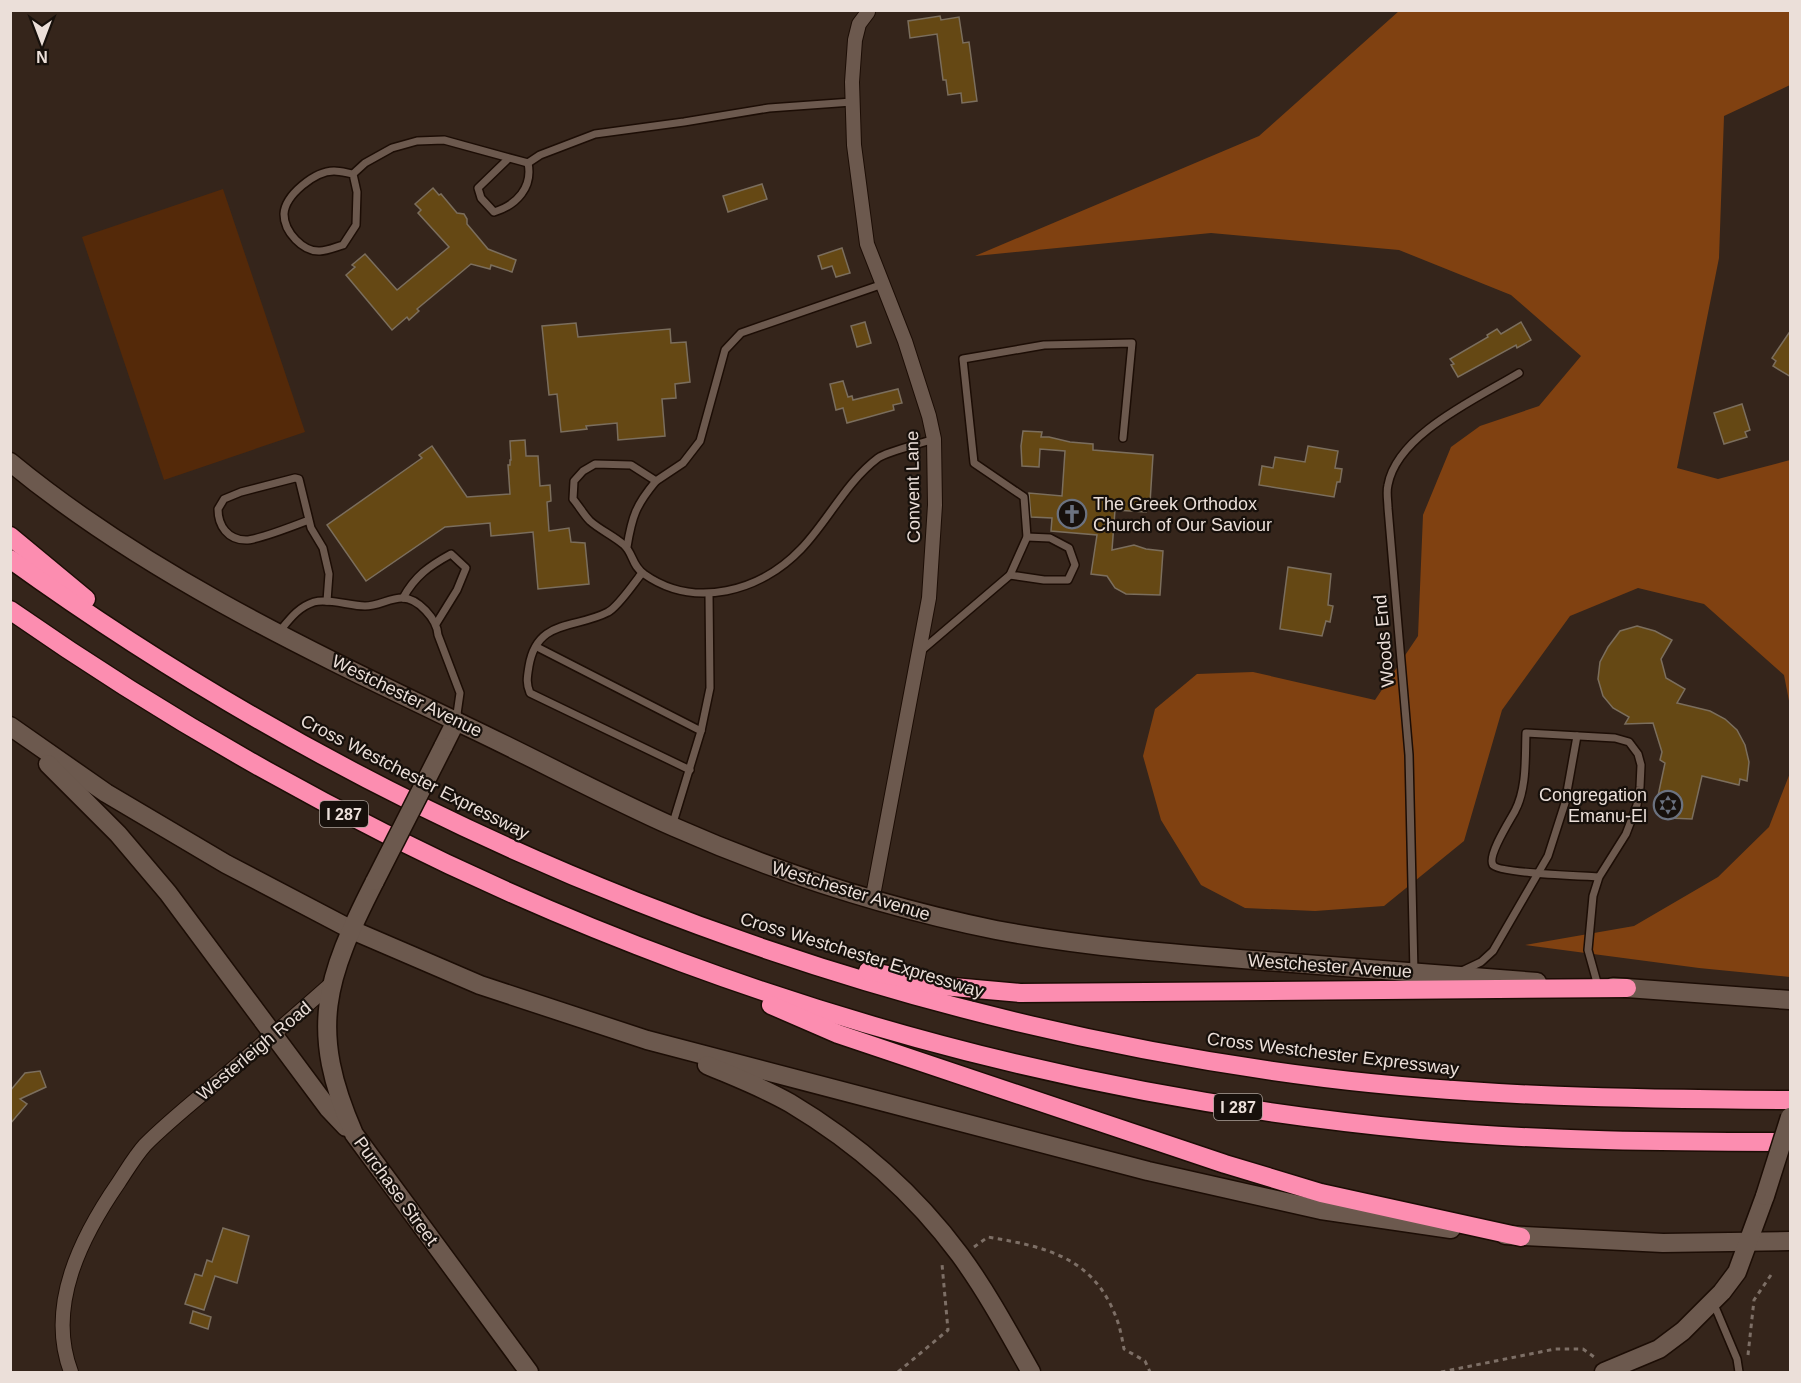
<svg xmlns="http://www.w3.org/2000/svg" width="1801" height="1383" font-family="Arial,sans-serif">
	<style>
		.green { fill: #542909 }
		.forest { fill: #804111 }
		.building { fill: #654814; stroke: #7b6e5d; stroke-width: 1.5 }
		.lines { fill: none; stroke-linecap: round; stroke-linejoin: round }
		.lane-casing { stroke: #1c0d05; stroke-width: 10 }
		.street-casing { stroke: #1c0d05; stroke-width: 16 }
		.secondary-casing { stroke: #1c0d05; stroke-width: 21 }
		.highway-casing { stroke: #1c0d05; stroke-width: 21 }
		.path { stroke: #7d6f66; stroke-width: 3; stroke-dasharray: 4.5 4.5; stroke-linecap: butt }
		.lane { stroke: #6c594e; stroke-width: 7 }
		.street { stroke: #6c594e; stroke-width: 14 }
		.secondary { stroke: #6c594e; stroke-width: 18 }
		.highway { stroke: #fc8db0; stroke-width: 18 }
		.secondary-bridge-casing { stroke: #1c0d05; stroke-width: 21; stroke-linecap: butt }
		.secondary-bridge { stroke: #6c594e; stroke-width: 18 }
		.labels { text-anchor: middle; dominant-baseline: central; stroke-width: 4.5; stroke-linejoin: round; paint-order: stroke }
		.shield { fill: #17100b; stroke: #aba19b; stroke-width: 1.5 }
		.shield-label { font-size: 16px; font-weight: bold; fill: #ebdfd9 }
		.street-label { font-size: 18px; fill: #ebdfd9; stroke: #17100b }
		.poi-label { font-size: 18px; fill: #ebdfd9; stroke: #17100b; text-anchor: start }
	</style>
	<rect width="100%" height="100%" fill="#35251b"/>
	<path class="green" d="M223 189 305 432 164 480 82 237Z"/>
	<g class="forest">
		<path d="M1399 11H1790V85L1724 116 1719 258 1677 468 1718 479 1790 460V706L1784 675 1704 604 1638 588 1570 616 1502 710 1464 841 1384 906 1315 911 1245 908 1201 885 1161 820 1143 756 1155 709 1197 674 1253 672 1375 700 1418 636 1423 515 1451 447 1480 426 1539 406 1581 356 1511 295 1399 250 1211 233 975 256 1259 136Z"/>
		<path d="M1790 773V977L1699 968 1525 945 1634 926 1718 877 1769 827Z"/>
	</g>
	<g class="building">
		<path d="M940 16 941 20 959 17 963 43 969 42 977 101 962 103 961 93 948 95 946 80H943L937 34 910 38 908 21Z"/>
		<path d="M762 184 767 199 728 212 723 196Z"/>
		<path d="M433 188 439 195 441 194 457 213 464 214 467 219V224L488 249 516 260 512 272 491 265 490 269 471 264 417 309 419 311 409 320 407 317 392 330 346 275 355 267 352 265 365 254 397 290 449 247 418 213 421 210 415 204Z"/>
		<path d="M842 248 850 273 836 277 832 266 822 269 818 256Z"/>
		<path d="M865 322 871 343 857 347 851 326Z"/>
		<path d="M1521 322 1531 340 1517 348 1516 345 1458 377 1451 365 1454 364 1450 359 1488 337 1487 335 1497 329 1501 334Z"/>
		<path d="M576 323 578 337 670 329 671 343 686 342 690 382 675 384 676 398 662 399 665 436 618 440 617 423 586 426 587 429 561 432 557 394 549 395 542 326Z"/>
		<path d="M1791 330V377L1773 366 1776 361 1772 358Z"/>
		<path d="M843 381 848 397 852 396 853 400 898 389 902 403 893 405 894 410 847 423 843 408 836 410 830 384Z"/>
		<path d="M1742 404 1750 430 1745 432 1747 437 1724 444 1714 413Z"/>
		<path d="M1023 431 1042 432 1041 437H1049L1070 442 1093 444V450L1153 455 1150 503H1147L1146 512 1115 510 1112 550 1134 545 1146 549 1163 551 1160 595 1126 594 1115 588 1107 576 1091 574 1097 535 1051 531 1052 518 1031 517 1029 493 1062 496 1065 451 1040 449 1039 467 1022 466 1021 446Z"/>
		<path d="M525 440 526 456H538L540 486 550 485 551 501 547 502 549 531 569 528 571 542 585 543 589 584 538 589 533 532 491 536 490 523 445 527 366 581 327 525 422 458 419 455 432 446 467 497 510 494 508 465H510V460H511L510 441Z"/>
		<path d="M1308 446 1338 451 1335 468 1342 469 1340 482H1337L1334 497 1259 485 1262 466 1273 468 1275 457 1305 462Z"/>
		<path d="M1288 567 1331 574 1328 605 1333 606 1330 622 1326 621 1322 636 1280 629Z"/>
		<path d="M1637 626 1655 631 1672 640 1661 659 1666 678 1685 689 1677 703 1710 711 1725 719 1737 730 1745 745 1749 762 1747 781 1740 779 1739 785 1702 776 1692 819 1668 818 1655 810 1665 763 1660 760 1662 752 1653 723 1625 724 1629 717 1613 708 1603 696 1598 679 1600 662 1608 647 1620 631Z"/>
		<path d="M40 1071 46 1087 20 1099 27 1104 10 1124V1091L25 1073Z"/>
		<path d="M223 1228 249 1236 237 1283 215 1276 204 1310 185 1304 195 1274 202 1276 207 1260 212 1262Z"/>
		<path d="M193 1311 211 1317 208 1329 190 1323Z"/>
	</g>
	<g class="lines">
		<g class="lane-casing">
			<g id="lane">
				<path d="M508 159 478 188 481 198 494 212C517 205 533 187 528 163"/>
				<path d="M353 174C347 173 340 171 334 171 315 171 285 195 284 214 284 232 303 252 320 251 327 251 336 247 343 245L356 225 357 192 353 174 365 163 392 148 417 141 444 140 528 163 540 155 595 134 684 122 769 108 852 102"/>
				<path d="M656 481 683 463 700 441 725 350 741 333 883 284"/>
				<path d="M309 520C296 525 258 540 246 540 228 540 218 526 218 509L224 499 241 492 295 478 299 479 311 528 323 548 329 574 327 601"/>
				<path d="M627 547C632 516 636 505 656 481L631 465 595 464 583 471 574 481 573 499C579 506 584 515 590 521 600 530 614 536 624 545 633 553 632 566 644 574 695 610 761 591 801 549 828 521 846 482 878 458 888 451 920 444 934 439"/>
				<path d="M642 573C634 583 618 607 608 612 576 629 537 618 529 666 527 678 526 683 530 693L690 770"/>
				<path d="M1010 575 1044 580H1068L1075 565 1069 548 1050 538 1027 537"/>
				<path d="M403 598C415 576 429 566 451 554L466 568 457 590 436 624"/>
				<path d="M279 632C289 620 298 607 314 602 328 598 350 606 365 606 378 606 390 598 402 598 418 598 437 619 438 635L460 693 456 721"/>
				<path d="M537 647 701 731"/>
				<path d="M922 650 1010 575 1027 537 1024 497 974 463 963 359 1044 345 1132 343 1123 438"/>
				<path d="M672 826 701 731 710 688 709 594"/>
				<path d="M1462 971 1481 962 1493 951 1548 856 1565 803 1577 736"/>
				<path d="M1414 972 1409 755 1388 508C1388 501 1386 492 1388 485 1397 434 1478 398 1519 373"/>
				<path d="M1598 986 1588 950 1593 896 1599 877 1626 834 1637 805 1640 787 1641 765 1638 754 1629 742 1615 738 1526 733C1525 758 1527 788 1515 811 1510 820 1487 856 1493 865 1498 873 1585 876 1599 877"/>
				<path d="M1713 1302 1737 1359 1739 1372"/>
			</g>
		</g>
		<g class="street-casing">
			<g id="street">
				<path d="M868 12 859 24 855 40 852 82 854 145 867 244 905 341 929 416 934 439 935 505 929 598 872 901"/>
				<path d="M71 1372C46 1306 81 1237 119 1182 127 1170 135 1156 145 1145 170 1120 197 1099 224 1076 260 1046 296 1015 331 984"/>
			</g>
		</g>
		<g class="secondary-casing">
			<g id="secondary">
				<path d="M10 462C146 574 308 650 466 726 536 759 604 796 674 827 778 873 884 907 996 930 1085 947 1176 954 1266 961 1356 968 1447 975 1537 982"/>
				<path d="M10 726 106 793 226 864 352 930 480 985 647 1040 1148 1171 1321 1210 1451 1229"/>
				<path d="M443 747 456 721"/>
				<path d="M48 764 118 834 168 893 328 1108 346 1127"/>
				<path d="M375 881C325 979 308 1029 354 1134L529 1372"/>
				<path d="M1613 987 1790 1000"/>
				<path d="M707 1065C735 1077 764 1088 790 1103 857 1143 914 1193 960 1255 987 1292 1009 1333 1031 1372"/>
				<path d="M1505 1235 1663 1243 1790 1241"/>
				<path d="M1604 1372 1659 1349 1683 1331 1722 1292 1737 1272 1765 1196"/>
			</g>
		</g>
		<g class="highway-casing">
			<g id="highway">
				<path d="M10 536 86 599"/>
				<path d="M10 559C397 838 851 1019 1325 1078 1480 1097 1635 1099 1790 1100"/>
				<path d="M10 610C432 904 908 1082 1420 1130 1543 1141 1667 1142 1790 1142"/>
				<path d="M868 971 942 986 1020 993 1627 988"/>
				<path d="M771 1005 838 1034 1225 1164 1321 1193 1521 1237"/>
			</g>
		</g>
		<g class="path">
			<path d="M974 1247 988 1237C1046 1247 1093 1257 1116 1317 1120 1327 1122 1338 1124 1349L1145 1361 1150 1372"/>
			<path d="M1748 1355 1754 1300 1773 1272"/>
			<path d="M898 1372 948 1330 942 1264 945 1263"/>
			<path d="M1441 1372 1555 1349H1583L1597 1359"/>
		</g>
		<use href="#lane" class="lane"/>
		<use href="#street" class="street"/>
		<use href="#secondary" class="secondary"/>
		<use href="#highway" class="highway"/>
		<g class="secondary-bridge-casing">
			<g id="secondary-bridge">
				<path d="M375 881 443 747"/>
				<path d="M1765 1196 1790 1117"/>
			</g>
		</g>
		<use href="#secondary-bridge" class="secondary-bridge"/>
	</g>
	<defs>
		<g id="church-ring" transform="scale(1.5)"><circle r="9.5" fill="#17100b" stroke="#6b7280" stroke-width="1.5"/><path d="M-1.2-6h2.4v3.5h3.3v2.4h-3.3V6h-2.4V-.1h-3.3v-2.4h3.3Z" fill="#6b7280"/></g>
		<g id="synagogue-ring" transform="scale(1.5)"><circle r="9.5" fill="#17100b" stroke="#6b7280" stroke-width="1.5"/><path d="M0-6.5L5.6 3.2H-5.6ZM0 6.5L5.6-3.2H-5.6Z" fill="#6b7280"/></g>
	</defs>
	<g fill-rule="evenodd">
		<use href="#church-ring" x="1072" y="514"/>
		<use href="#synagogue-ring" x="1668" y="805"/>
	</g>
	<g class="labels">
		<g class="shield">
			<rect x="320" y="801" width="48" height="26" rx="4.5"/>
			<rect x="1214" y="1094" width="48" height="26" rx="4.5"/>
		</g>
		<g class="shield-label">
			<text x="344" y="814">I 287</text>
			<text x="1238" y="1107">I 287</text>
		</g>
		<g class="street-label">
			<text transform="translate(913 487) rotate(-91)">Convent Lane</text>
			<text transform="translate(1384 641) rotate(-95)">Woods End</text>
			<text transform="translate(407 696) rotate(26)">Westchester Avenue</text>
			<text transform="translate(415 777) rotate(27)">Cross Westchester Expressway</text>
			<text transform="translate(851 891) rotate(17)">Westchester Avenue</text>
			<text transform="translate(862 955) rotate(17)">Cross Westchester Expressway</text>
			<text transform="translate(1330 966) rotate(4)">Westchester Avenue</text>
			<text transform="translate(254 1051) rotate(-40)">Westerleigh Road</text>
			<text transform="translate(1333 1054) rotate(7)">Cross Westchester Expressway</text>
			<text transform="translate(396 1191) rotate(54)">Purchase Street</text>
		</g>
		<g class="poi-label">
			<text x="1093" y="504">The Greek Orthodox<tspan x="1093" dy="21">Church of Our Saviour</tspan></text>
			<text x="1647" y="795" text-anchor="end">Congregation<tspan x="1647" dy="21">Emanu-El</tspan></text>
		</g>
	</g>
	<rect width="1801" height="1383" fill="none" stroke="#ebdfd9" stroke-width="24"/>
	<g transform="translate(42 42) rotate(180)" stroke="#17100b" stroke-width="4.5" paint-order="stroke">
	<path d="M0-4.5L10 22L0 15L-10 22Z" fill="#ebdfd9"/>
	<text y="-9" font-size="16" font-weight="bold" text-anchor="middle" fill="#ebdfd9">N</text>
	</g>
</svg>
